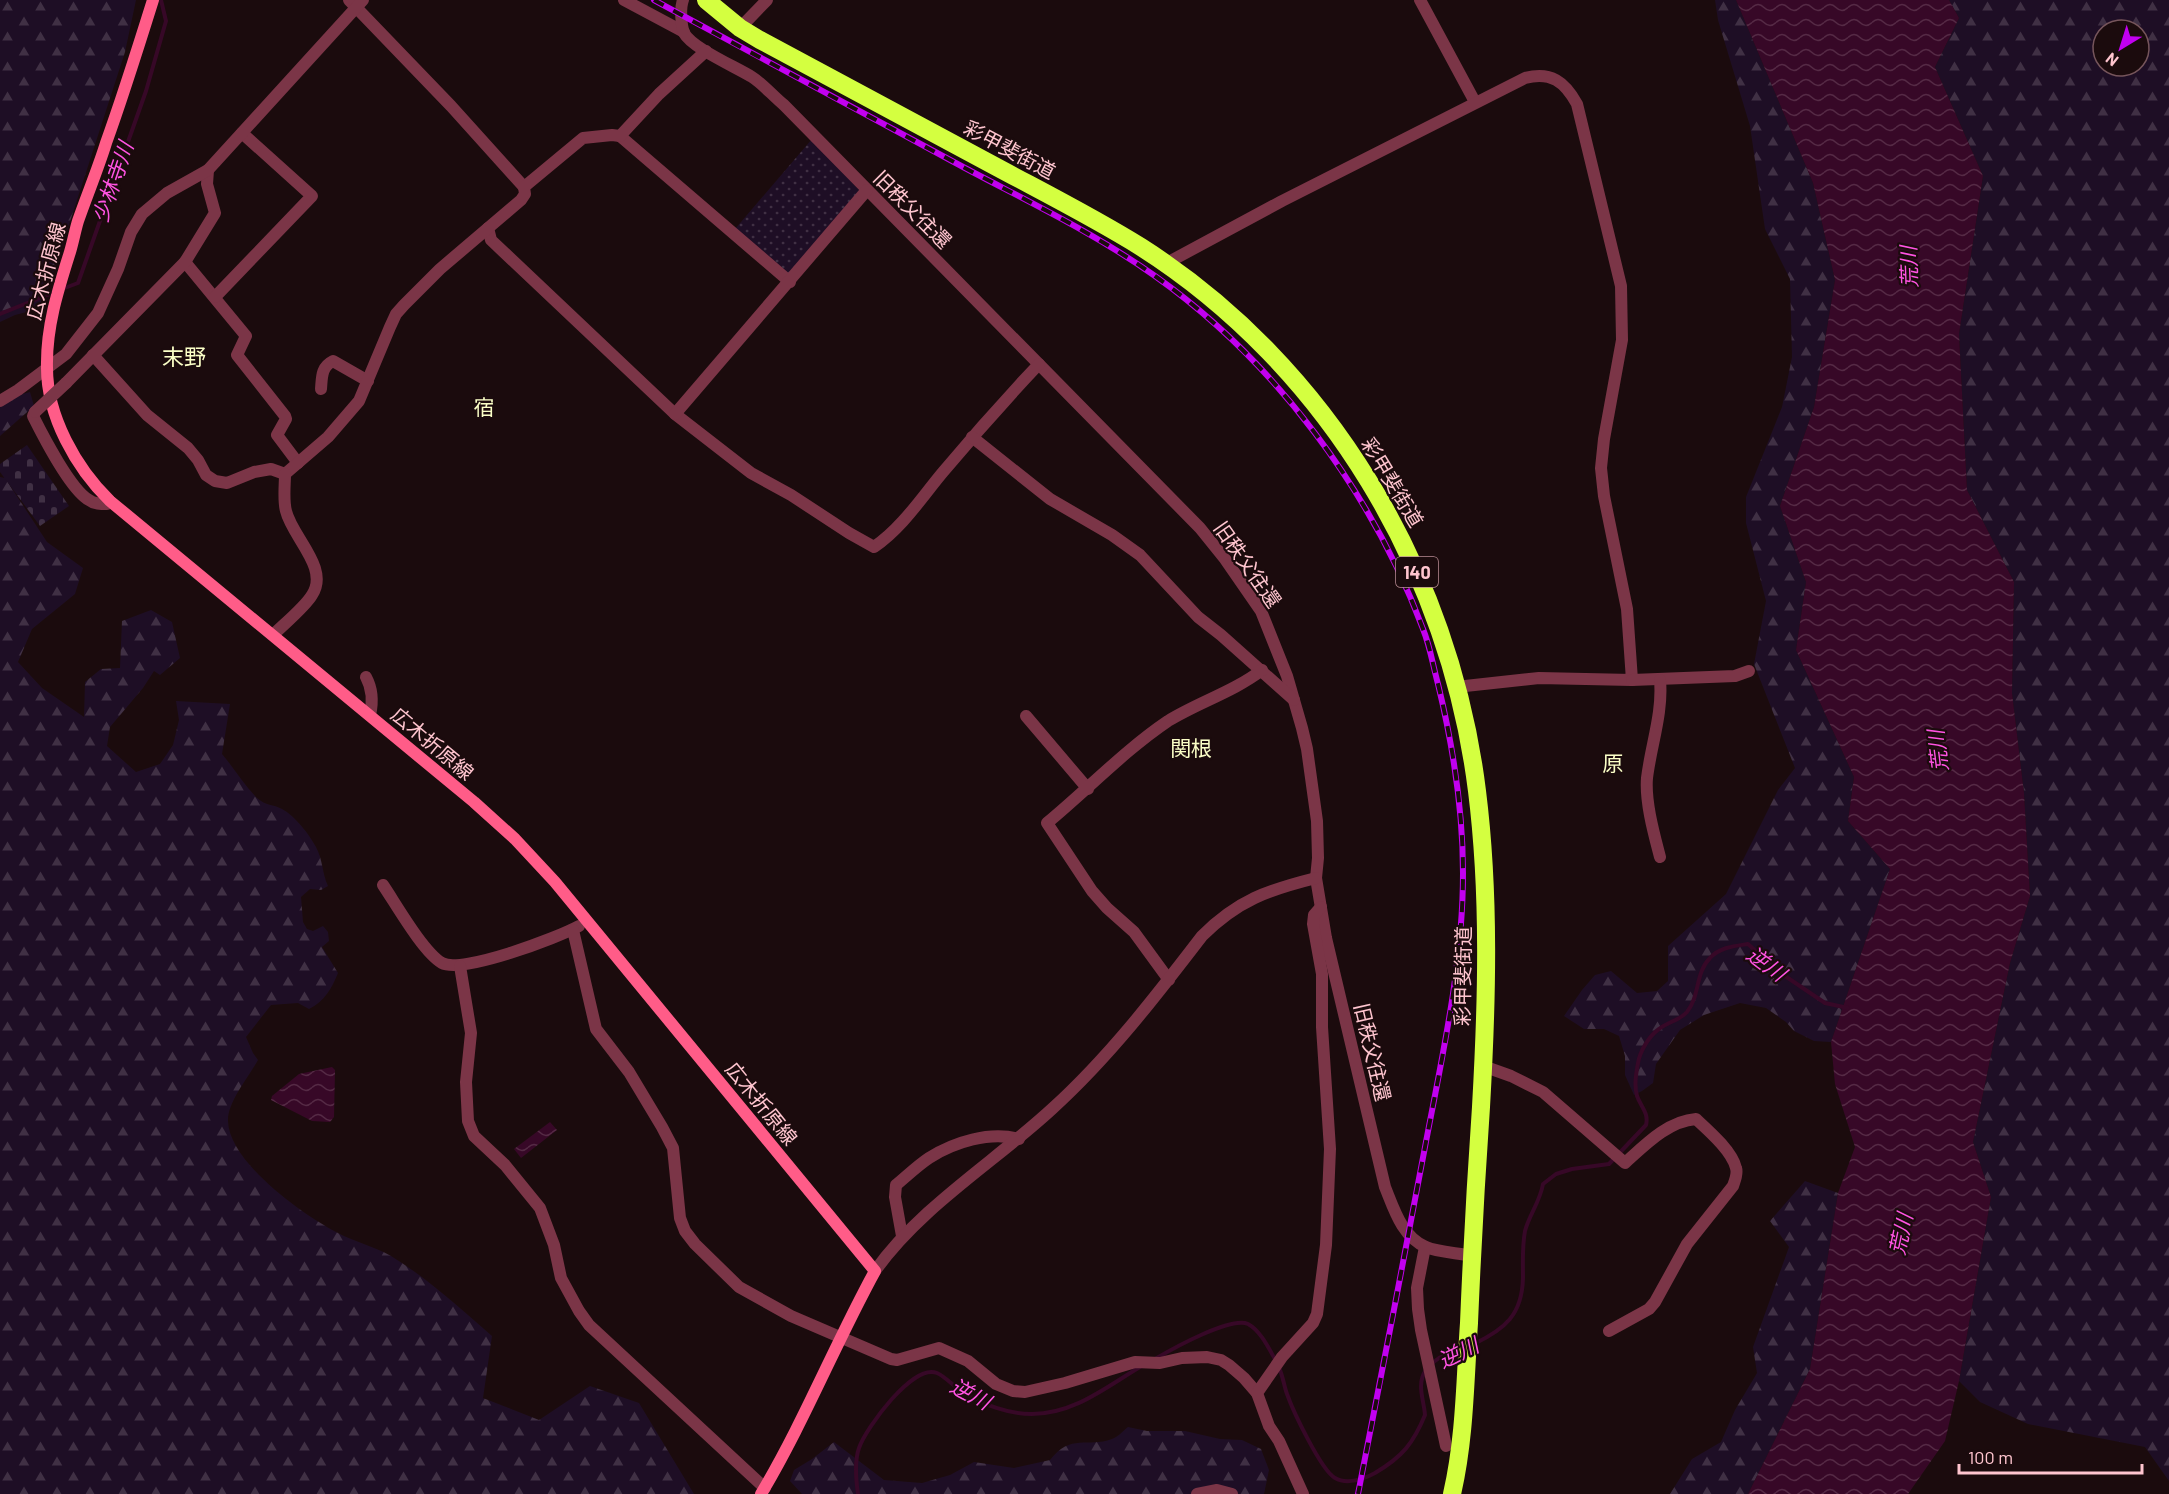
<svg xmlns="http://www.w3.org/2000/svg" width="2169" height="1494" font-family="Barlow,'Noto Sans JP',sans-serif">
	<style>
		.forest { fill: url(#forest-firs); fill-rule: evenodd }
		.cemetery { fill: url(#cemetery-stones) }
		.park { fill: url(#park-dots) }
		.water { fill: url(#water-waves) }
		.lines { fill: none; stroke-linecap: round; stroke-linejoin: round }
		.stream { stroke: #370827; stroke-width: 4 }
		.street { stroke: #7b3547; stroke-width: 12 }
		.secondary { stroke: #ff5c88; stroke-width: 12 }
		.highway { stroke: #d4ff40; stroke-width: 18 }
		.rail-casing { stroke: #c200f0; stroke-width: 6 }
		.rail { stroke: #1b0b0d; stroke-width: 4; stroke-dasharray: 11; stroke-linecap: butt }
		.street-bridge { stroke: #7b3547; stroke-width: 12 }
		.labels { text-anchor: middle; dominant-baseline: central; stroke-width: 4.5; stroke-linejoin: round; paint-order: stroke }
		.shield { fill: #1b0b0d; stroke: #bb8d95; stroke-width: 1.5 }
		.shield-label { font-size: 18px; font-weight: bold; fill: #ffc5cf }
		.street-label { font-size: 20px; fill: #ffc5cf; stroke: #1b0b0d }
		.water-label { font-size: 21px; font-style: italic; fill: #ff53e2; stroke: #1b0b0d }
		.neighbourhood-label { font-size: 21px; fill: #fbffc7; stroke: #1b0b0d }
		.quarter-label { font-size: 22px; fill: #fbffc7; stroke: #1b0b0d }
	</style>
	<defs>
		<pattern id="forest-firs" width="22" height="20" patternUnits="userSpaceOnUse" patternTransform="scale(1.5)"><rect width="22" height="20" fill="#1e0e25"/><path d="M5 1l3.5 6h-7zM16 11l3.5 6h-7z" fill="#403044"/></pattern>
		<pattern id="cemetery-stones" width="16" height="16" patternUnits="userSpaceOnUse" patternTransform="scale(1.5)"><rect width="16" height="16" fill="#1e0e25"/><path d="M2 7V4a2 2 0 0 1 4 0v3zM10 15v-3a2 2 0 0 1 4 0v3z" fill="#403044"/></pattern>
		<pattern id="park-dots" width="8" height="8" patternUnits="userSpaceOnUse" patternTransform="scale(1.5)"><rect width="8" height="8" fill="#1e0e25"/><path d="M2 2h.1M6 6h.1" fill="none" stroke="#403044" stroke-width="1.8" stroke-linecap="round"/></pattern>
		<pattern id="water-waves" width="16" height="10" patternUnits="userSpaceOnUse" patternTransform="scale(1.5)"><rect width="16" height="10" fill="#370827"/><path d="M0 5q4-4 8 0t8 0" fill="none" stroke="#552a45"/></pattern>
	</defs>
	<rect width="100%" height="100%" fill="#1b0b0d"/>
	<g class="forest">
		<path d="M0 0H136L125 52 42 308 15 315 0 322Z"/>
		<path d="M1715 0H1736L1813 183 1835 280 1814 407 1780 506 1806 582 1796 650 1854 777 1848 821 1890 869 1831 1042 1814 1041 1794 1031 1786 1022 1766 1008 1740 1003 1704 1015 1680 1030 1656 1064 1653 1083 1642 1091 1634 1095 1625 1075V1056L1619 1036 1604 1029H1584L1564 1016 1582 990 1595 975 1611 971 1637 993 1657 991 1668 981V946L1726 894 1778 790 1795 768 1754 664 1766 601 1746 523V497L1782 407 1792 357 1790 279 1765 229 1750 126 1718 20Z"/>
		<path d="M1949 0H2169V1481L2145 1447 2028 1424 1980 1402 1959 1381 1991 1197 1973 1142 2010 963 2030 896 2024 793 2012 693 2014 582 1967 490 1959 334 1983 176 1935 67 1959 18ZM2103 30H2139V66H2103Z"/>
		<path d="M30 392 34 406 0 436V406L19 395Z"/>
		<path d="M0 477 5 478 47 542 83 568 75 594 32 629 18 662 42 688 84 717 85 682 101 669 120 668 122 621 151 610 172 622 180 658 160 675 154 671 143 688 110 727 107 746 136 772 160 764 173 745 179 720 176 701 230 704 222 754C234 768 244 785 257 798 266 806 273 804 282 809 295 816 309 834 316 847 323 860 322 873 328 886L321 890 310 889 301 897 303 922 307 929 313 931 323 926 328 932 329 941 322 947 338 973C332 988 324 1002 309 1009L298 1003 271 1005 246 1037 253 1053 258 1060C249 1076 227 1103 228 1121 229 1162 302 1214 336 1232 354 1242 374 1246 391 1256 427 1278 460 1308 492 1336L483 1398 539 1420 590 1386 639 1403 694 1494H0Z"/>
		<path d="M1805 1181 1838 1193 1810 1369 1748 1494H1670L1692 1459 1721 1442 1735 1410 1757 1373 1753 1347 1789 1247 1770 1221Z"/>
		<path d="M1128 1427 1147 1431H1185L1220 1439 1242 1440 1261 1449 1269 1470 1264 1494H802L790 1481 794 1470 812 1459 834 1442 884 1480 922 1483 950 1475 974 1462 1014 1468 1050 1460C1071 1433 1087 1448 1112 1439 1118 1437 1123 1431 1128 1427Z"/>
	</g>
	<path class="cemetery" d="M27 445 69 506 40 526 0 472V464Z"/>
	<path class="park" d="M812 139 861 192 789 276 735 229Z"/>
	<g class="water">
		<path d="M1736 0H1949L1959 18 1935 67 1983 176 1959 334 1967 490 2014 582 2012 693 2024 793 2030 896 2010 963 1973 1142 1991 1197 1959 1381 1945 1441 1908 1494H1748L1810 1369 1838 1193 1855 1147 1835 1084 1831 1042 1890 869 1848 821 1854 777 1796 650 1806 582 1780 506 1814 407 1835 280 1813 183Z"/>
		<path d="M332 1067 335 1070 334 1117 330 1122 312 1121 271 1100 272 1096 299 1074Z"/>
		<path d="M550 1122 557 1130 521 1158 514 1149Z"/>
	</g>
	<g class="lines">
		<g class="stream">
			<path d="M62 289 78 283 146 91 166 21 161 0"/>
			<path d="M0 314 55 292"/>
			<path d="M1474 1344C1505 1329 1522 1315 1523 1278 1523 1262 1522 1247 1525 1231 1529 1215 1540 1202 1543 1184L1556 1174 1572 1169 1609 1164 1646 1125C1649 1113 1641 1107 1637 1096 1634 1085 1636 1074 1638 1063 1640 1051 1649 1036 1659 1029 1668 1022 1680 1020 1687 1012 1700 996 1695 973 1710 958 1720 947 1735 946 1748 944L1779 972 1825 1003 1848 1008"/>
			<path d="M1155 1359C1172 1349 1231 1316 1248 1324 1261 1331 1269 1349 1276 1361"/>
			<path d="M1431 1364 1439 1358 1461 1350"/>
			<path d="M1279 1368C1283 1376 1284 1386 1287 1394 1293 1411 1321 1470 1335 1478 1347 1485 1364 1479 1375 1473 1402 1457 1413 1444 1425 1415 1424 1400 1416 1384 1426 1370"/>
			<path d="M858 1494C856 1480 854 1462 859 1448 866 1428 913 1363 937 1373 946 1377 954 1387 963 1392 983 1405 1009 1414 1032 1414 1074 1414 1106 1387 1140 1367"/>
		</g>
		<g class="street">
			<path d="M349 0 451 106 524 187"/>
			<path d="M624 0 684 32"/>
			<path d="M683 0C680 8 681 25 684 33 692 48 736 67 752 77 763 84 773 96 784 105L1200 528 1225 559 1261 611 1287 676 1302 728 1307 749 1317 821 1318 858 1316 878 1326 938 1385 1187C1394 1209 1402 1237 1426 1247 1437 1252 1459 1253 1472 1256"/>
			<path d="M1420 0 1475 102"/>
			<path d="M740 28 767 0"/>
			<path d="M620 136 790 282"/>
			<path d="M488 228 491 240 675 414 751 473 791 495 849 533 874 547C902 528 922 497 943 472 974 435 1006 399 1039 364"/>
			<path d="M185 262 246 336 237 355 285 416 286 419 277 435 298 463"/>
			<path d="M1165 264 1282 201 1525 78C1551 71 1565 82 1577 104L1621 286 1622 340 1604 439 1601 468 1604 496 1627 609 1632 680 1539 678 1456 687"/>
			<path d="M215 297 312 196 242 133"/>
			<path d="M93 355 147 415 188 448 198 460 206 475 215 481 227 483 254 472 271 469 285 474"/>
			<path d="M66 383 185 262 215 213 207 184 208 170"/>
			<path d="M321 389C322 377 321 367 333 361L368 381"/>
			<path d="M0 401 18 390 66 354 98 313 118 269 131 232 142 214 167 193 208 170 363 0"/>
			<path d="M35 412 33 416C43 436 71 490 89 500 94 504 101 504 107 504L110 501"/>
			<path d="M675 414 867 190"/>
			<path d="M972 437 1050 499 1112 535 1140 555 1198 617 1221 635 1294 700"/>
			<path d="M285 474 328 437 359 401 390 327 396 314 404 305 440 269 521 200 525 194 524 187 583 138 612 135 620 136 659 94 706 51"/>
			<path d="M273 635C284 624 305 607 312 595 330 568 292 537 286 511 283 500 285 485 285 474"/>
			<path d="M366 677C373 690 373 702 370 715"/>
			<path d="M1632 680 1735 676 1749 671"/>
			<path d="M1660 680C1663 713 1651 745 1647 778 1645 802 1654 834 1660 857"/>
			<path d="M1026 716 1088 789"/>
			<path d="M383 885C396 904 423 952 442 963 462 974 557 938 579 926"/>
			<path d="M573 930 596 1029 629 1072 662 1127 673 1148 680 1218 685 1231 695 1244 739 1287 791 1316 891 1359 897 1360 939 1348 968 1361 996 1384 1013 1391 1025 1392 1065 1383 1135 1362 1160 1363 1182 1358 1207 1357 1221 1360 1229 1365 1244 1378 1257 1393"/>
			<path d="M460 966 471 1033 466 1082 468 1121 474 1136 505 1165 540 1208 554 1245 561 1278 579 1311 589 1325 765 1488"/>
			<path d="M1169 980 1134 932 1107 908 1092 891 1047 823C1087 790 1125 750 1168 721 1199 702 1233 692 1262 670"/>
			<path d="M1483 1066 1511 1076 1543 1092 1625 1163C1645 1145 1668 1121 1696 1119 1709 1131 1732 1151 1736 1168 1738 1174 1735 1180 1733 1186L1687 1244 1655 1302 1649 1309 1609 1331"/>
			<path d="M902 1236 895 1197 896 1185C907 1176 917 1166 929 1158 954 1142 990 1131 1019 1139"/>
			<path d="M1425 1247 1417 1288 1418 1309 1421 1330 1446 1446"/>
			<path d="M875 1271C920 1207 996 1161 1053 1108 1109 1057 1156 996 1202 936 1238 900 1268 890 1316 878"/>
			<path d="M1197 1494 1217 1490 1232 1494"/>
			<path d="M1303 1494 1279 1441 1269 1426 1257 1393 1282 1357 1313 1323 1317 1314 1326 1245 1330 1149 1322 1027V974L1313 924 1314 915 1321 907"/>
		</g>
		<path class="secondary" d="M153 0C138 48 123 96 106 143 98 169 87 195 78 221 75 231 73 242 70 252 58 290 46 327 47 368 47 416 76 468 110 501L474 802 515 839 555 882 875 1271C835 1344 804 1422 761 1494"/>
		<path class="highway" d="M706 0 740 28 760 40C837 81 914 122 991 164 1041 191 1093 217 1141 247 1328 366 1450 572 1477 791 1490 895 1487 1002 1481 1107 1476 1179 1472 1251 1469 1323 1465 1380 1465 1438 1452 1494"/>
		<g class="rail-casing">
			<path id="rail" d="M654 0C757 56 861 112 965 168 1029 202 1096 234 1155 276 1275 361 1372 492 1423 629 1430 646 1433 666 1438 684 1453 746 1463 809 1463 873 1463 965 1442 1057 1425 1147 1403 1263 1381 1378 1358 1494"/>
		</g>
		<use href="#rail" class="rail"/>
		<path class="street-bridge" d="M35 412 66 383"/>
	</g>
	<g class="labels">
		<rect class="shield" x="1396" y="557" width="42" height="30" rx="4.5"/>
		<g class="shield-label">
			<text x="1417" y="572">140</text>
		</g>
		<g class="street-label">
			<text transform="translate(1010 149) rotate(28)">彩甲斐街道</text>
			<text transform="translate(913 209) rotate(45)">旧秩父往還</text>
			<text transform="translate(45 271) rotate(-75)">広木折原線</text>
			<text transform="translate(1393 482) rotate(59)">彩甲斐街道</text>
			<text transform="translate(1248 564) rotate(55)">旧秩父往還</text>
			<text transform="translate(433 743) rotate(40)">広木折原線</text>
			<text transform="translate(1462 976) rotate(-89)">彩甲斐街道</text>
			<text transform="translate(1373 1052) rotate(77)">旧秩父往還</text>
			<text transform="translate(762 1103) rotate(51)">広木折原線</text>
		</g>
		<g class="water-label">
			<text transform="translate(112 182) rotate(-71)">少林寺川</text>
			<text transform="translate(1908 267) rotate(-92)">荒川</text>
			<text transform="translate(1937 751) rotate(-97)">荒川</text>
			<text transform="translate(1767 963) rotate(36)">逆川</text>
			<text transform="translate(1900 1234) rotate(-78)">荒川</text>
			<text transform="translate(1458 1352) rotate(-26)">逆川</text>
			<text transform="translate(971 1393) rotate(28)">逆川</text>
		</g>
		<g class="neighbourhood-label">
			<text x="484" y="406">宿</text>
			<text x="1191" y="747">関根</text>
			<text x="1613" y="762">原</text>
		</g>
		<g class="quarter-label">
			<text x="184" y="356">末野</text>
		</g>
	</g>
	<g transform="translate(2121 48) rotate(218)"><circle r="28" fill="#1b0b0d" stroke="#76555b" stroke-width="1.5"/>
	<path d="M0-4.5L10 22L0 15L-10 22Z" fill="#c200f0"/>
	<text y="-9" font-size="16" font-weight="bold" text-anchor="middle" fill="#ffc5cf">N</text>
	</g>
	<path d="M1959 1464v9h183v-9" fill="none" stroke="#ffc5cf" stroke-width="3"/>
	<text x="1968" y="1464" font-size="18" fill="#ffc5cf" stroke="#1b0b0d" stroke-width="4.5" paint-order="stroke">100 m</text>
</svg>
